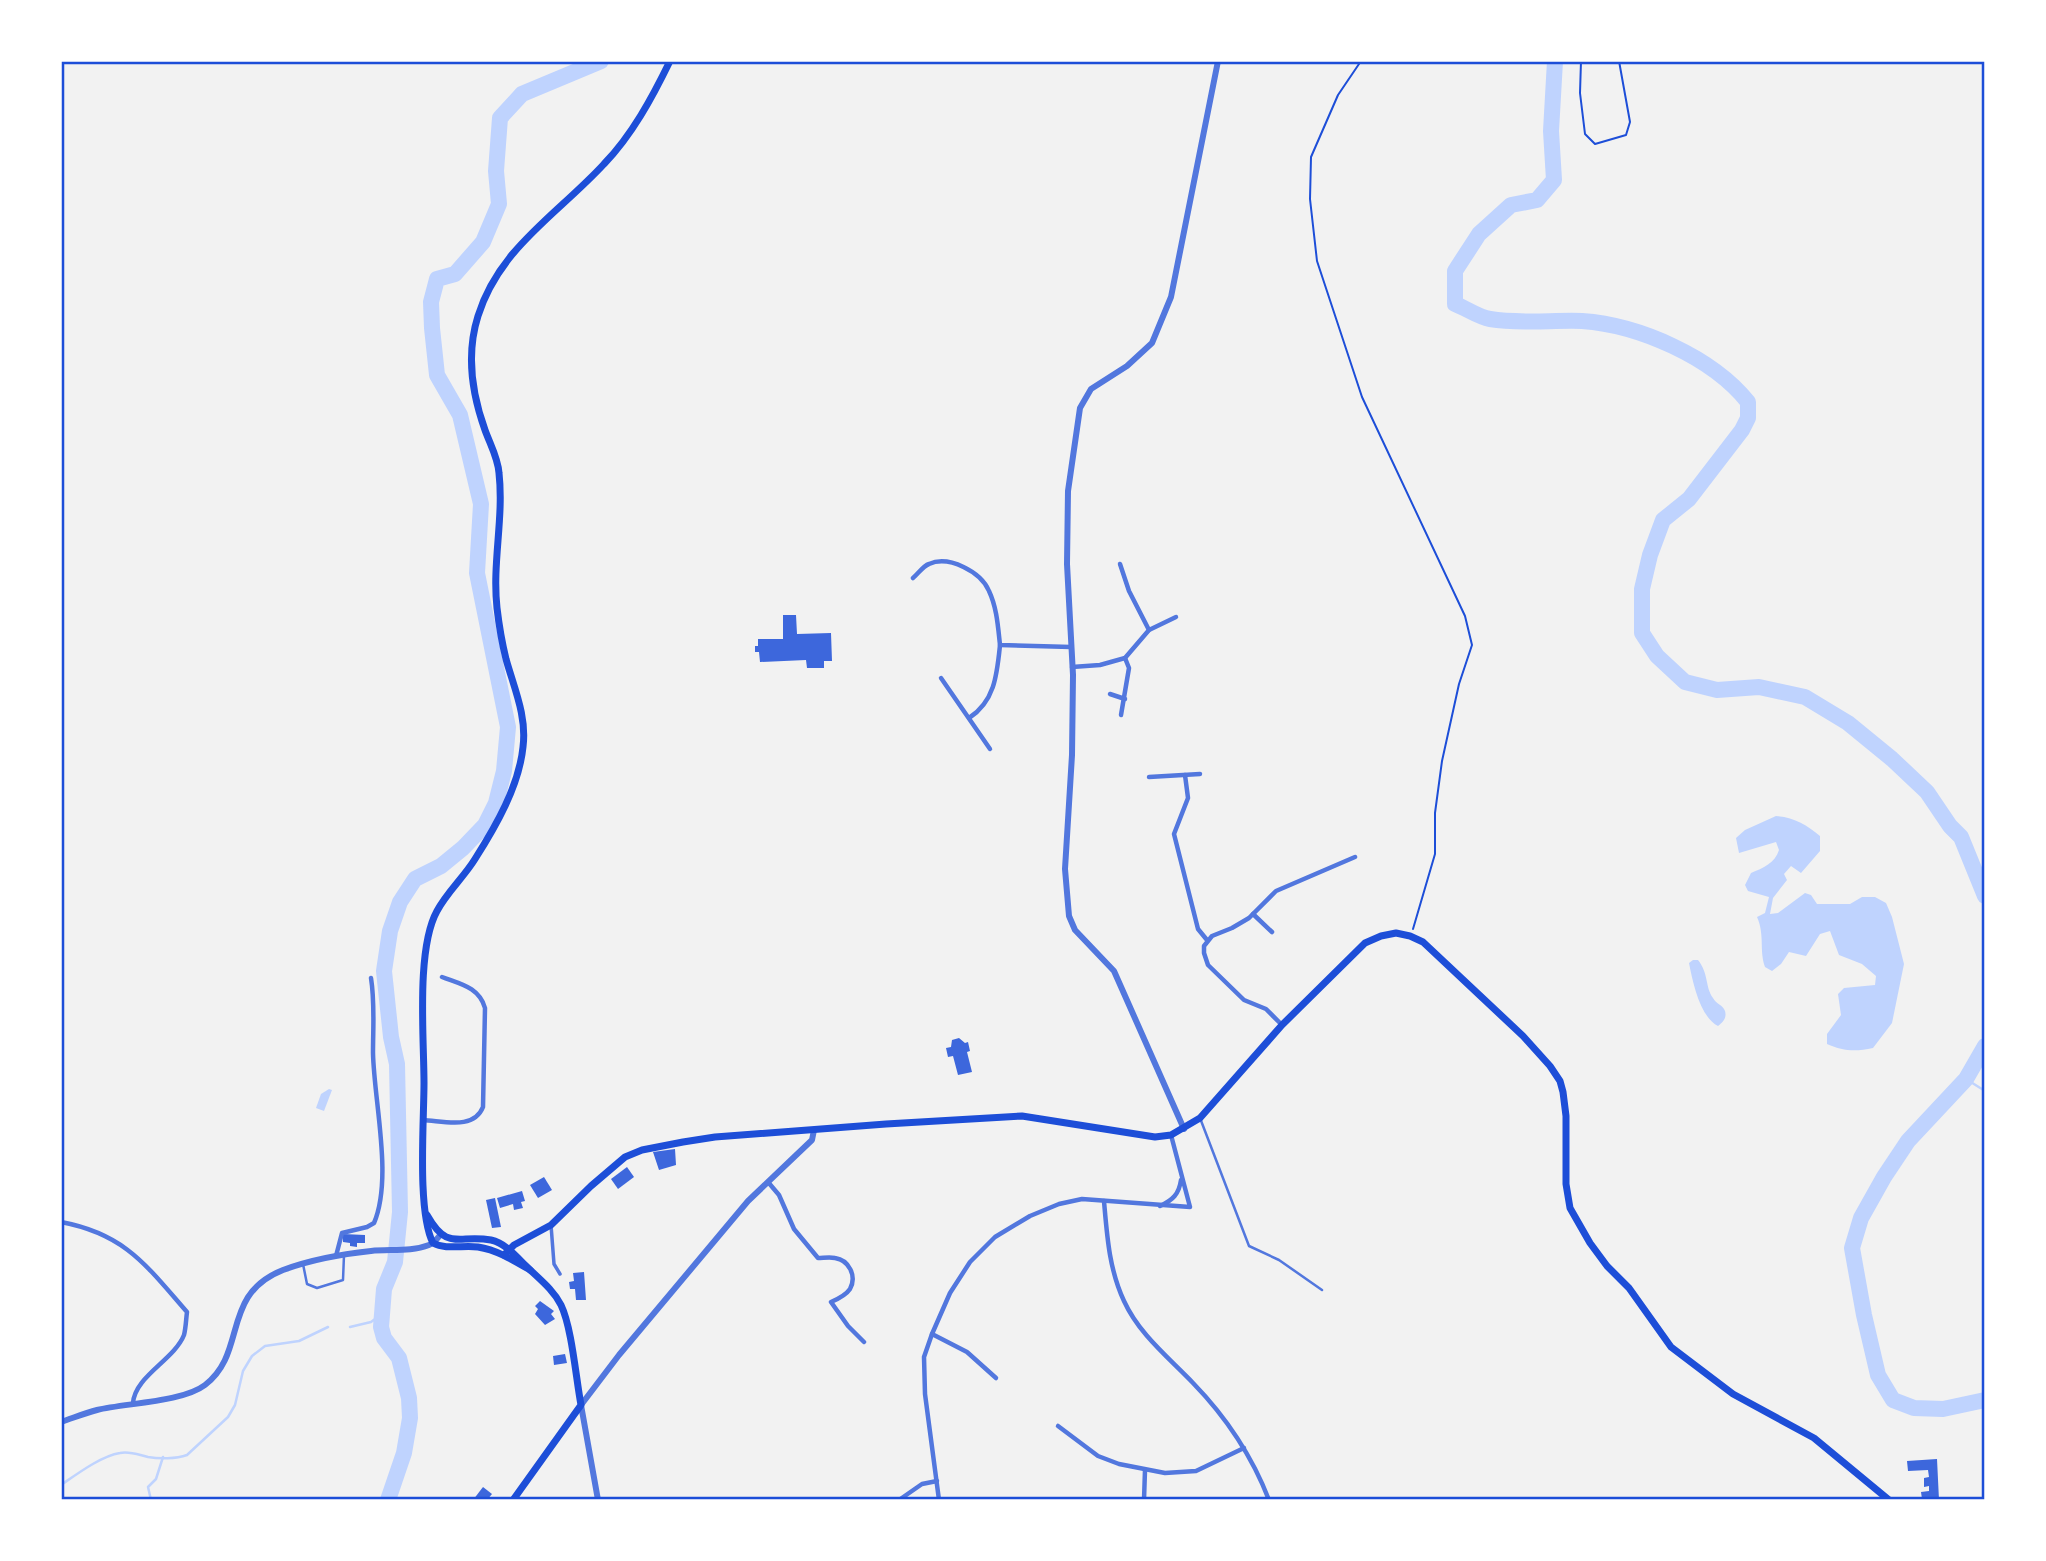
<svg xmlns="http://www.w3.org/2000/svg" width="2046" height="1561" font-family="Mulish,sans-serif">
	<style>
		.water { fill: #bfd3fe }
		.lines { fill: none; stroke-linecap: round; stroke-linejoin: round }
		.stream { stroke: #bfd3fe; stroke-width: 2.5 }
		.river { stroke: #bfd3fe; stroke-width: 16 }
		.building { fill: #3d67dc }
		.path { stroke: #1d4ed8; stroke-width: 2 }
		.service { stroke: #5277de; stroke-width: 2.5 }
		.pedestrian { stroke: #5277de; stroke-width: 3.5 }
		.minor { stroke: #5277de; stroke-width: 4.5 }
		.tertiary { stroke: #5277de; stroke-width: 6 }
		.secondary { stroke: #1d4ed8; stroke-width: 7 }
		.neatline { fill: none; stroke: #1d4ed8; stroke-width: 2.5 }
	</style>
	<rect width="100%" height="100%" fill="#f2f2f2"/>
	<g class="water">
		<path d="M1776 816C1794 817 1807 825 1820 836V851L1801 873 1791 866 1784 874 1787 880 1773 898 1770 914 1778 913 1805 893 1811 895 1817 904H1850L1862 897H1875L1886 903 1892 917 1904 964 1892 1023 1873 1048C1855 1052 1843 1051 1827 1044V1034L1841 1015 1838 994 1844 988 1875 985 1876 976 1862 964 1839 955 1830 931 1820 934 1806 956 1789 952 1781 964 1772 971 1765 967C1759 950 1765 935 1757 917L1765 913 1769 897 1748 891 1745 885 1751 873C1763 868 1775 863 1779 850L1776 842 1739 853 1736 838 1745 830Z"/>
		<path d="M1693 960H1698C1709 974 1705 987 1713 998 1716 1004 1723 1005 1725 1011 1727 1018 1723 1022 1718 1026 1700 1017 1693 983 1689 963Z"/>
		<path d="M329 1089 332 1090 324 1111 316 1108 321 1094Z"/>
	</g>
	<g class="lines">
		<g class="stream">
			<path d="M1966 1079 1985 1091"/>
			<path d="M350 1327 371 1322 383 1313"/>
			<path d="M61 1485C77 1474 101 1456 120 1453 130 1451 139 1455 148 1457 159 1459 176 1459 187 1455L228 1417 235 1405 243 1371 252 1356 265 1346 299 1341 328 1327"/>
			<path d="M151 1500 148 1487 156 1479 163 1457"/>
		</g>
		<g class="river">
			<path d="M1555 61 1551 131 1554 180 1537 200 1511 205 1479 234 1455 271V304C1466 308 1478 317 1490 319 1520 324 1552 320 1582 321 1639 325 1712 357 1748 402V418L1742 430 1689 499 1663 520 1650 555 1642 589V633L1657 656 1685 682 1717 690 1759 687 1805 697 1848 723 1892 759 1927 792 1950 826 1961 837 1985 896"/>
			<path d="M1985 1046 1966 1079 1908 1141 1884 1177 1861 1218 1852 1248 1864 1315 1878 1375 1893 1400 1914 1408 1943 1409 1985 1400"/>
			<path d="M388 1500 404 1453 410 1418 409 1398 399 1358 384 1338 381 1327 384 1289 395 1262 400 1212 397 1064 391 1037 384 971 390 931 400 902 415 879 441 866 463 848 485 825 496 803 504 771 508 727 477 573 481 504 460 415 437 375 432 328 431 302 437 279 455 274 483 242 499 204 496 171 500 118 522 94 601 61"/>
		</g>
	</g>
	<g class="building">
		<path d="M783 615H796L797 634 831 633 832 661H824V668H807L806 660 760 662 759 652H755V646H758V639H783Z"/>
		<path d="M959 1038 965 1043 968 1042 970 1051 967 1052 972 1072 958 1075 953 1056 948 1057 946 1048 951 1047 952 1040Z"/>
		<path d="M675 1149 676 1165 659 1170 653 1152Z"/>
		<path d="M627 1167 634 1177 618 1189 611 1179Z"/>
		<path d="M544 1177 552 1190 538 1198 530 1185Z"/>
		<path d="M522 1191 525 1201 521 1202 523 1208 514 1210 513 1204 500 1208 497 1198Z"/>
		<path d="M495 1198 501 1227 492 1228 486 1200Z"/>
		<path d="M343 1234 365 1235V1243H357V1247L350 1246V1243L343 1242Z"/>
		<path d="M584 1272 586 1300H576L575 1289H570L569 1282 574 1281 573 1273Z"/>
		<path d="M540 1301 554 1311 551 1314 555 1319 545 1325 535 1314 538 1309 535 1306Z"/>
		<path d="M565 1354 567 1363 554 1365 553 1356Z"/>
		<path d="M1937 1459 1939 1500 1922 1499 1921 1492 1929 1491V1486L1924 1487V1478L1929 1477 1928 1470 1908 1471 1907 1461Z"/>
		<path d="M483 1487 492 1494 487 1500H473Z"/>
	</g>
	<g class="lines">
		<g class="path">
			<path d="M1361 61 1338 95 1311 157 1310 199 1317 261 1362 397 1465 616 1472 645 1459 684 1442 761 1435 813V854L1413 929"/>
			<path d="M1581 61 1580 93 1585 134 1595 144 1626 135 1630 122 1619 61"/>
		</g>
		<g class="service">
			<path d="M1200 1118 1249 1246 1279 1260 1322 1290"/>
			<path d="M303 1264 307 1284 317 1288 343 1280 344 1255"/>
		</g>
		<path class="pedestrian" d="M551 1225 554 1264 560 1274"/>
		<g class="minor">
			<path d="M1120 564 1129 591 1149 630"/>
			<path d="M913 578C918 574 923 566 929 564 949 555 981 572 989 591 997 608 998 627 1000 645L1071 647"/>
			<path d="M1072 667 1100 665 1125 658 1149 630 1176 617"/>
			<path d="M941 678 990 749"/>
			<path d="M1110 694 1125 699"/>
			<path d="M1121 715 1129 668 1125 658"/>
			<path d="M969 718C995 701 997 674 1000 645"/>
			<path d="M1185 775 1188 798 1174 834 1198 929 1207 940"/>
			<path d="M1149 777 1200 774"/>
			<path d="M1253 914 1272 932"/>
			<path d="M1282 1025 1266 1009 1244 1000 1208 965 1204 953V946L1212 936 1232 928 1249 918 1276 891 1355 857"/>
			<path d="M423 1120C444 1121 474 1130 483 1107L485 1008C479 987 460 984 442 977"/>
			<path d="M768 1182 779 1195 794 1229 818 1258C823 1258 830 1257 835 1258 849 1260 857 1276 850 1289 846 1295 838 1299 831 1302L848 1326 864 1342"/>
			<path d="M1104 1201C1107 1235 1109 1269 1124 1301 1139 1334 1168 1357 1193 1383 1226 1417 1252 1456 1269 1500"/>
			<path d="M1160 1206C1173 1200 1179 1194 1181 1180"/>
			<path d="M61 1222C125 1234 146 1265 187 1312 186 1319 186 1327 184 1335 174 1360 135 1376 133 1403"/>
			<path d="M336 1256 342 1233 367 1227 374 1223C393 1178 374 1102 373 1053 373 1027 375 1003 371 978"/>
			<path d="M932 1334 967 1352 996 1378"/>
			<path d="M1058 1426 1098 1456 1119 1464 1165 1473 1196 1471 1244 1448"/>
			<path d="M899 1500 922 1484 937 1481"/>
			<path d="M939 1500 925 1394 924 1357 932 1334 950 1293 970 1262 995 1237 1030 1216 1059 1204 1082 1199 1190 1207 1171 1135"/>
			<path d="M1144 1500 1145 1470"/>
		</g>
		<g class="tertiary">
			<path d="M1184 1129 1114 971 1075 930 1069 916 1065 869 1072 755 1073 675 1067 564 1068 491 1080 408 1091 389 1127 366 1152 343 1171 297 1218 61"/>
			<path d="M61 1422C73 1418 85 1413 97 1410 126 1403 183 1402 205 1385 248 1352 220 1295 283 1270 310 1260 342 1254 371 1251 390 1249 411 1252 429 1245 434 1243 437 1239 441 1234"/>
			<path d="M598 1500 581 1405 619 1355 748 1201 812 1140 814 1130"/>
		</g>
		<g class="secondary">
			<path d="M427 1215C448 1252 458 1234 491 1240 505 1243 516 1256 525 1265 538 1278 553 1289 561 1305 572 1328 576 1379 581 1405L513 1500"/>
			<path d="M504 1255 514 1245 551 1225 591 1186 625 1157 642 1150 683 1142 715 1137 886 1124 1022 1116 1155 1137 1171 1135 1200 1118 1282 1025 1365 943 1381 936 1396 933 1410 936 1423 942 1523 1036 1550 1066 1560 1081 1563 1092 1566 1116V1184L1570 1208 1590 1243 1607 1266 1629 1288 1671 1347 1733 1394 1814 1438 1889 1500"/>
			<path d="M530 1270C513 1260 497 1250 478 1247 463 1245 446 1250 433 1243 417 1212 424 1122 424 1083 424 1038 416 949 437 911 447 892 464 877 475 859 496 826 519 786 523 747 527 716 514 688 506 659 502 643 499 625 497 608 492 563 504 518 499 473 498 458 490 444 485 430 472 394 466 354 478 316 499 248 558 214 604 164 632 135 652 98 670 61"/>
		</g>
	</g>
	<rect width="2046" height="1561" fill="none" stroke="#ffffff" stroke-width="126"/>
	<rect x="63" y="63" width="1920" height="1435" class="neatline"/>
</svg>
